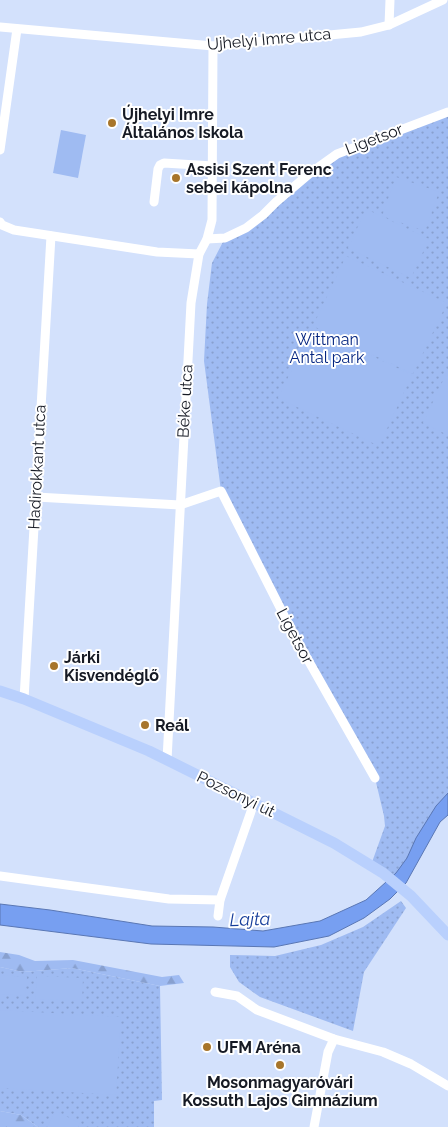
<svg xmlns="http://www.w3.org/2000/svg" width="448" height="1127" font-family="Raleway,sans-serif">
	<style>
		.grass { fill: url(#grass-dots) }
		.forest { fill: url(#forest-firs) }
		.garden { fill: #9fbbf2 }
		.water { fill: #779ff1; stroke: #5a77b4 }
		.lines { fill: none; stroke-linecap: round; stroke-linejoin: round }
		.minor { stroke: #fff; stroke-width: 9 }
		.major { stroke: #b9d0fd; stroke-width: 11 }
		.poi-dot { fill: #a7752b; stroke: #fff; stroke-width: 2 }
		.labels { text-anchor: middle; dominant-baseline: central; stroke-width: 4; stroke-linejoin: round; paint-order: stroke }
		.street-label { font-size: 16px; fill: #161a24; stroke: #fff }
		.poi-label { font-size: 16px; font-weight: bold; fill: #161a24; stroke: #fff; text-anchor: start }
		.park-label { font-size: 16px; fill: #032480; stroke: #fff }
		.water-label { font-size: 18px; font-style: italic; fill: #173e9b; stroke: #fff }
	</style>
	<defs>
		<pattern id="grass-dots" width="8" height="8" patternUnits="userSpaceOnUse" patternTransform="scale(1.25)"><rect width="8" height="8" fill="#9fbbf2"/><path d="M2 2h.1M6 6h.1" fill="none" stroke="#88a0cf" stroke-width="1.8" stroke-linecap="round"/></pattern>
		<pattern id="forest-firs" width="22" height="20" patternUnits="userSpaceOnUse" patternTransform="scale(1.25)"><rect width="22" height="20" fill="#9fbbf2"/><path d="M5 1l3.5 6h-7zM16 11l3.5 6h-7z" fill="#88a0cf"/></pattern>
	</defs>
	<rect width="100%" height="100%" fill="#d3e1fc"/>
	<g class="grass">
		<path d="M448 113V808L393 883 371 865 385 826 384 816 375 778 221 491 204 361 207 304 212 263 225 238 246 228 337 154Z"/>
		<path d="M401 901 406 908 364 972 353 1031 260 997 239 982 230 967V955L275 956 321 945 363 927Z"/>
		<path d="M0 967 23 972 72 968 160 986 162 1100 154 1101V1127H38L21 1115 0 1111Z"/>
	</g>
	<g class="forest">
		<path d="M0 952 19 955 35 961 73 960 162 977 179 975 184 983 160 986 72 968 23 972 0 967Z"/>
		<path d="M0 1111 21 1115 38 1127H0Z"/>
	</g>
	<g class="garden">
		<path d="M61 130 86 135 78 178 53 173Z"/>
		<path d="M396 177 439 192 425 231 382 216Z"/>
		<path d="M366 209 429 239 411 278 348 248Z"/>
		<path d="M346 256 447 303 413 374 313 326Z"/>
		<path d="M312 328 412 375 379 446 278 398Z"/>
		<path d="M448 370V435L423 423Z"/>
		<path d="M0 975 27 977 25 996 0 994Z"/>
		<path d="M37 976 83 978 82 1001 35 999Z"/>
		<path d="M0 1010 121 1017 116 1095 0 1088Z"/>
		<path d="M55 1111 80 1123 78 1127H47Z"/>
	</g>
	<path class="water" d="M448 793V815L440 822 406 883 390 899 364 918 329 936 274 947 151 944 0 925V904L50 910 152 926 213 927 263 931 320 921 366 900 396 873 407 858 416 838 436 806Z"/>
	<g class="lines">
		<g class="minor">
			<path d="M389 25 390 0"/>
			<path d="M0 27 213 46 361 32 389 25 443 0"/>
			<path d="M0 150 17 29"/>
			<path d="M154 202 158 169 160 165 164 163 213 166"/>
			<path d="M0 222 2 225 14 230 157 252 199 254"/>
			<path d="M207 239 225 238 246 228 263 215 276 202 309 174 337 154 448 112"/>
			<path d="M36 497 180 505 221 491 295 637 375 778"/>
			<path d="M24 699 51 236"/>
			<path d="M167 760 191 303 199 254 207 239 212 220 213 46"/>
			<path d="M0 876 169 899 220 900"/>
			<path d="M218 916 220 900 254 803"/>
			<path d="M215 992 237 996 257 1010 334 1039 383 1052 411 1064 448 1086"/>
			<path d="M314 1127 328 1052 334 1039"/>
		</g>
		<path class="major" d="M0 691 24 699 149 751 334 843 383 873 411 896 448 935"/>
	</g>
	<g class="poi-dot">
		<circle cx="112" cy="123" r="5"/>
		<circle cx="176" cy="178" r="5"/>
		<circle cx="54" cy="666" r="5"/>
		<circle cx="145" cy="725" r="5"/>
		<circle cx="207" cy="1047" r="5"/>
		<circle cx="280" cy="1065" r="5"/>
	</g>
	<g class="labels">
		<g class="street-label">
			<text transform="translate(269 39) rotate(-5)">Ujhelyi Imre utca</text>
			<text transform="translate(374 139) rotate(-21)">Ligetsor</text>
			<text transform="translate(185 401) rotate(-87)">Béke utca</text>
			<text transform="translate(37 467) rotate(-87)">Hadirokkant utca</text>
			<text transform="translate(295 636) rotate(62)">Ligetsor</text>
			<text transform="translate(236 794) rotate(26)">Pozsonyi út</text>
		</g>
		<g class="poi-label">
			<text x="122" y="114">Újhelyi Imre<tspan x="122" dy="18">Általános Iskola</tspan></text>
			<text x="186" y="169">Assisi Szent Ferenc<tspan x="186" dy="18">sebei kápolna</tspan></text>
			<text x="64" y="657">Járki<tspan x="64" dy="18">Kisvendéglő</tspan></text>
			<text x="155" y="725">Reál</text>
			<text x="217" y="1047">UFM Aréna</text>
			<text x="280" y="1082" text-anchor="middle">Mosonmagyaróvári<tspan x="280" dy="18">Kossuth Lajos Gimnázium</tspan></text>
		</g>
		<g class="park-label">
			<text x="327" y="339">Wittman<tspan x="327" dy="18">Antal park</tspan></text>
		</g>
		<g class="water-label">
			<text transform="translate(250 919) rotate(-2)">Lajta</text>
		</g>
	</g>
</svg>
